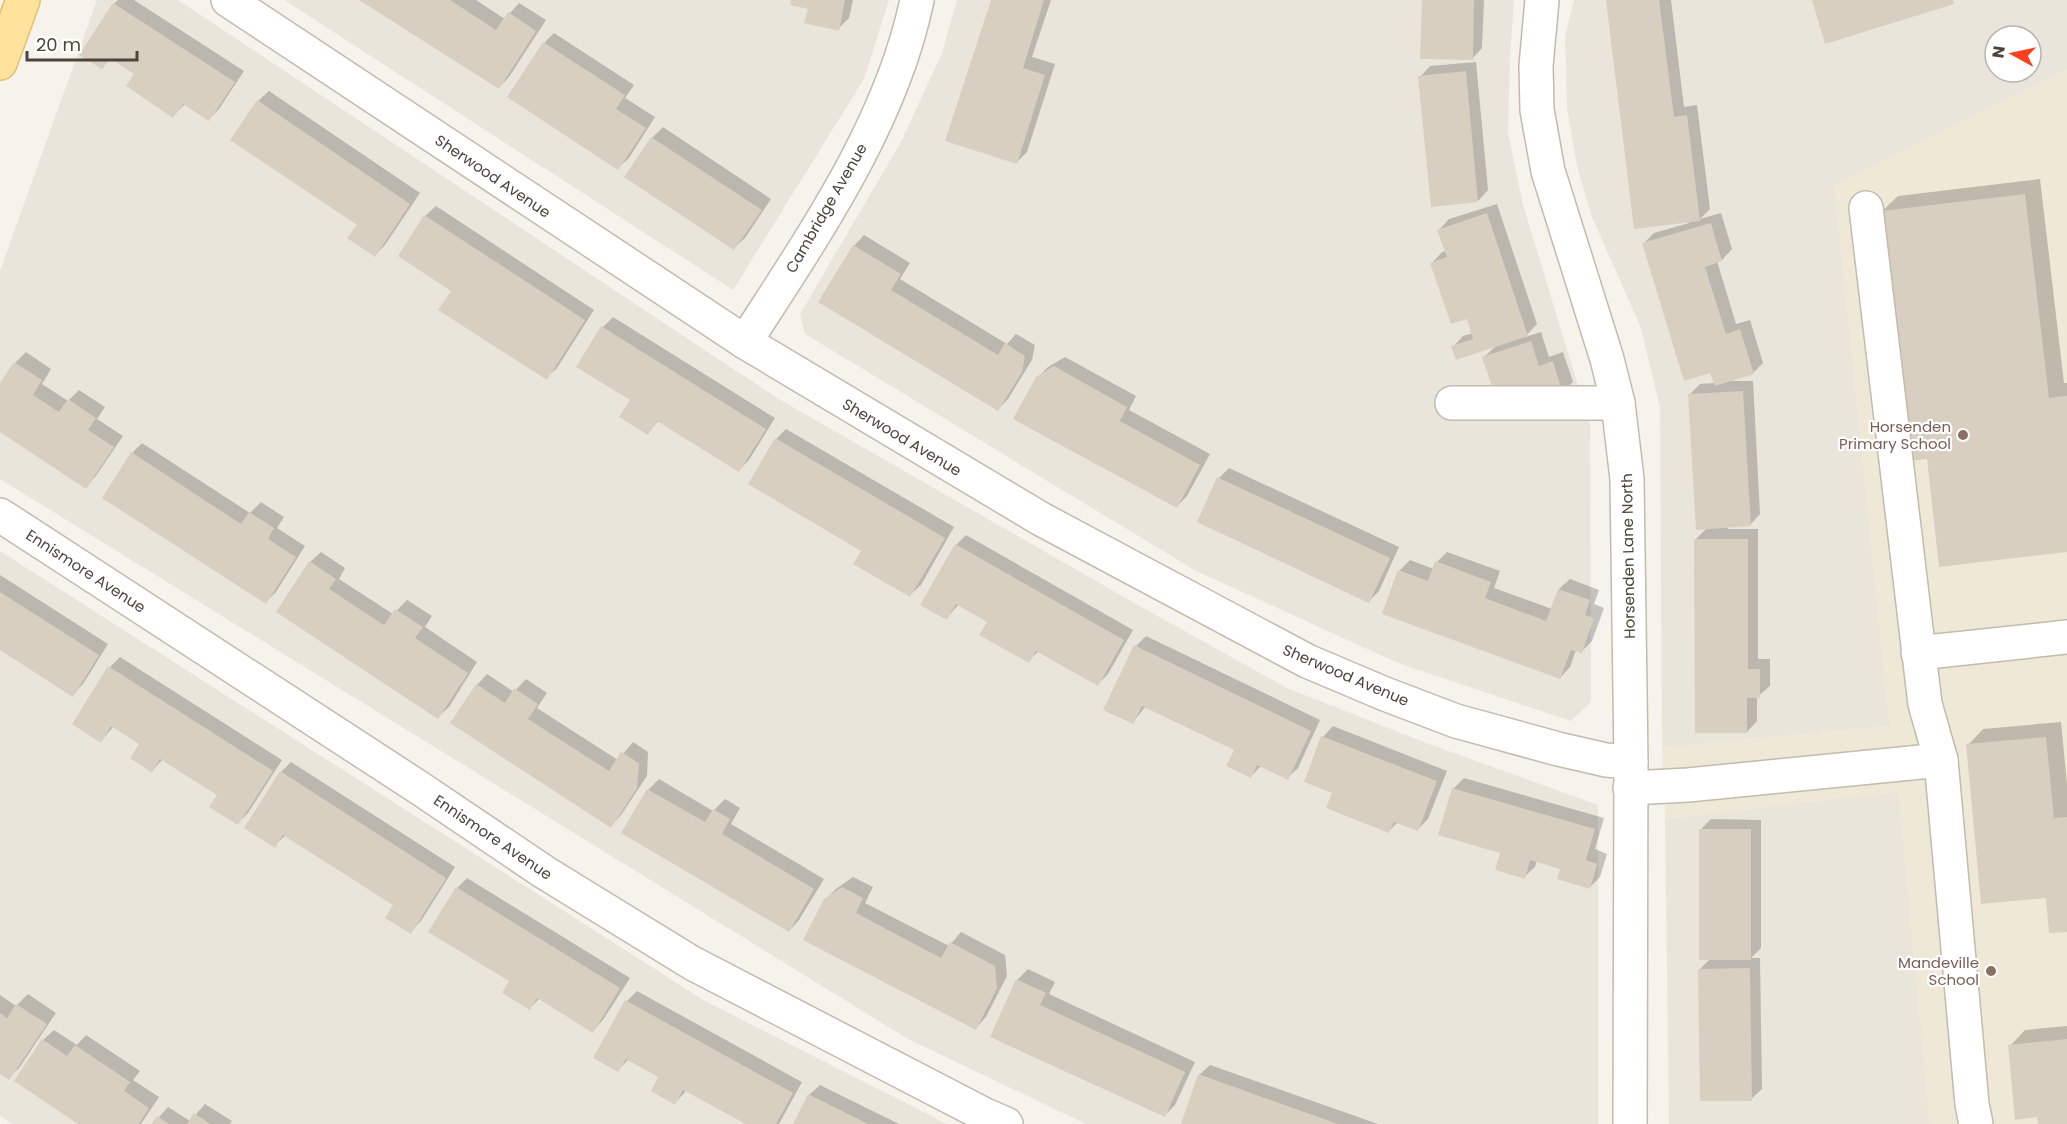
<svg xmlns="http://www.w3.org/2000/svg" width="2067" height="1124" font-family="Poppins,sans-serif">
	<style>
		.residential { fill: #eae5da; fill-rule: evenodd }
		.education { fill: #efe8d6 }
		.shadow { fill: #0003 }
		.building { fill: #d8cfc1 }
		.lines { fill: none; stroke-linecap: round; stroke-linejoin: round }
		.minor-casing { stroke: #c2bbae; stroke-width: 36 }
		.major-casing { stroke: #e6c16a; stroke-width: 36 }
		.minor { stroke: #fff; stroke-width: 33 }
		.major { stroke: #ffe39c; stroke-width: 33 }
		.education-dot { fill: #8d6e63; stroke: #fff; stroke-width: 2 }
		.labels { text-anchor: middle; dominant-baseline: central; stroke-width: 4.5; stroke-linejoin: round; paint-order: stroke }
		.street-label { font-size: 15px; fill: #4b4439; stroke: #fff }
		.education-label { font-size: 15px; fill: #785e54; stroke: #fff; text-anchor: end }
	</style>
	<rect width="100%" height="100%" fill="#f6f3ec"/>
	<g class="residential">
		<path d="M97 0H178L777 398 1138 605 1287 688 1429 744 1598 805V1124H1086L908 1039 0 479V271Z"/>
		<path d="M284 0H889L864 79 733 290Z"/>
		<path d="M957 0H1514L1510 58 1508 133 1523 205 1590 425 1591 702 1571 721 1398 663 1196 571 805 334 800 314 901 142 942 53Z"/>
		<path d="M1574 0H2067V70L1835 186 1890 726 1662 748 1660 408 1641 328 1592 217 1577 166 1567 108 1565 36ZM1995 36H2031V72H1995Z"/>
		<path d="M0 551 705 1001 947 1124H12L0 1116Z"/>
		<path d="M1899 791 1930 1124H1669L1665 819Z"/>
	</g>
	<path class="education" d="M2067 70V1124H1930L1899 792 1665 819 1662 748 1890 726 1835 185Z"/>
	<g class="shadow">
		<path d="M118 0H134L244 71 219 109 209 119 185 104 173 116 136 73 112 57 102 68 114 4Z"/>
		<path d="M362 0H476L505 19 519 3 546 20 509 77 499 87Z"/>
		<path d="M792 0H853L849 18 838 29 809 8Z"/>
		<path d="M992 0H1051L1032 57 1055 64 1027 152 1016 163Z"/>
		<path d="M1423 0H1484L1482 48 1472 59Z"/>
		<path d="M1607 0H1671L1684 107 1697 105 1710 209 1700 219 1721 213 1732 249 1722 260 1717 261 1736 324 1750 320 1763 363 1753 373 1726 381H1753L1760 514 1750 525 1728 526V529H1758V659H1770V686L1757 697V721L1747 732 1696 539 1708 527 1689 395 1700 384 1715 383 1711 371 1643 244 1654 233 1689 223Z"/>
		<path d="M554 33 634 85 625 98 655 117 629 158 618 168 544 43Z"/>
		<path d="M1476 62 1488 190 1478 201 1420 77 1430 66Z"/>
		<path d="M269 91 420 193 385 245 375 255 359 225 258 101Z"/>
		<path d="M663 127 771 199 745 238 734 248 626 176 652 138Z"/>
		<path d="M2040 179 2064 383H2067V550L1882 211 1898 196Z"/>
		<path d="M1497 204 1537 324 1525 337 1541 332 1549 357 1563 352 1573 382 1562 392 1484 357 1497 345 1453 347 1463 336 1473 333 1468 317 1432 263 1442 252 1446 251 1439 230 1449 219Z"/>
		<path d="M436 206 594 310 557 368 546 378 453 290 425 216Z"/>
		<path d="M864 235 910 263 900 279 1007 344 1016 334 1035 345 1032 360 1008 399 998 409 820 302 854 246Z"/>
		<path d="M613 317 775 418 749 460 739 470 659 420 648 433 632 400 603 327Z"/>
		<path d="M26 352 51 369 42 384 68 401 79 390 105 407 97 419 123 436 96 476 86 487 0 430V386L15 363Z"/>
		<path d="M1065 357 1136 396 1129 410 1210 454 1187 496 1177 506 1037 378 1048 367Z"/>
		<path d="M786 429 954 527 921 585 910 595 863 550 776 439Z"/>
		<path d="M142 443 250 513 261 502 284 517 277 528 305 546 276 592 266 602 132 453Z"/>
		<path d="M1229 468 1399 547 1379 591 1369 601 1219 478Z"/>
		<path d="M966 535 1133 630 1108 674 1098 684 1039 651 1028 661 989 621 959 604 947 618 956 545Z"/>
		<path d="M321 552 345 568 339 579 393 614 407 600 432 616 425 627 477 662 449 707 438 717 278 612 310 562Z"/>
		<path d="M1447 552 1500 571 1494 588 1552 609 1559 589 1570 579 1599 590 1594 604 1604 608 1592 641 1581 652 1576 650 1570 667 1560 678 1399 571 1410 560 1434 569 1437 562Z"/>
		<path d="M0 575 108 644 83 684 73 695 0 648Z"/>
		<path d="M1146 636 1320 720 1298 768 1287 778 1261 766 1251 776 1236 749 1146 706 1133 722 1136 646Z"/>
		<path d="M120 657 282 760 248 813 238 823 219 795 163 759 152 771 141 744 114 726 101 741 74 724 110 667Z"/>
		<path d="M487 674 514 692 526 679 547 693 537 708 618 760 633 742 648 752 647 776 621 815 611 826 477 685Z"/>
		<path d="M2061 722 2067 784V935V930L1968 745 1983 729Z"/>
		<path d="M1333 726 1447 771 1428 819 1418 829 1398 822 1389 831 1334 792 1306 781 1323 737Z"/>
		<path d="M291 762 455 867 421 921 410 932 395 905 286 835 274 846 281 772Z"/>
		<path d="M1464 778 1604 818 1595 849 1607 854 1600 877 1590 887 1562 868 1537 860 1535 867 1524 877 1453 789Z"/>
		<path d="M659 779 713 811 725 799 740 808 731 824 824 879 799 920 789 931 623 833 648 790Z"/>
		<path d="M1711 819 1761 820V948L1751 958H1760L1762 1089 1751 1099 1700 969 1710 959 1700 830Z"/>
		<path d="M853 877 873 887 865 903 949 946 961 932 1005 955 1007 976 986 1017 976 1028 825 900 836 889Z"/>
		<path d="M467 878 630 978 603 1020 593 1031 540 998 529 1009 457 888Z"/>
		<path d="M1028 969 1055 982 1049 994 1195 1062 1175 1105 1165 1115 992 1036 1017 980Z"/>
		<path d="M637 991 802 1082 779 1124H746L687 1090 675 1103 660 1076 629 1059 618 1070 627 1001Z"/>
		<path d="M28 994 56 1013 19 1068 8 1078 0 1073V995L16 1006Z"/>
		<path d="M2067 1026V1124H2039V1116L2010 1046 2025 1030Z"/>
		<path d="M54 1030 77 1045 86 1035 140 1071 133 1080 159 1097 141 1124H81L43 1040Z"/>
		<path d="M1210 1065 1378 1124H1182L1199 1075Z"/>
		<path d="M820 1085 899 1124H795L809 1095Z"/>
		<path d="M205 1104 232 1121 230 1124H153L168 1107 190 1121Z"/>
	</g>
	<g class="building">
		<path d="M359 0H450L496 30 508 12 536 31 499 89Z"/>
		<path d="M791 0H845L839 31 804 23 808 9 790 5Z"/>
		<path d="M991 0H1044L1023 68 1045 75 1017 164 945 141Z"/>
		<path d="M1422 0H1474L1473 60 1420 59Z"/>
		<path d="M1606 0H1659L1674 117 1687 115 1700 221 1634 229Z"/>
		<path d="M1812 0H1953L1954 4 1825 44Z"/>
		<path d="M113 3 235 82 209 121 183 104 173 118 126 86 134 74 110 58 102 69 79 55Z"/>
		<path d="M543 42 625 95 616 109 646 128 618 170 507 97Z"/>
		<path d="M1466 71 1478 202 1431 207 1418 76Z"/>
		<path d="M257 100 410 204 375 257 347 238 357 225 230 140Z"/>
		<path d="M651 137 762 210 734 250 624 177Z"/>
		<path d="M2025 194 2049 398 2067 396V552L1939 567 1927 459 1910 461 1881 211Z"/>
		<path d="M1487 213 1528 336 1456 360 1451 346 1473 339 1467 319 1451 324 1430 263 1447 257 1437 230Z"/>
		<path d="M424 215 585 320 547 380 438 310 451 291 398 256Z"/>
		<path d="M1711 223 1722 261 1705 267 1726 334 1740 329 1754 374 1715 386 1710 373 1684 381 1642 243Z"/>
		<path d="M853 245 901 274 891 290 998 355 1005 343 1025 356 1022 372 998 411 818 302Z"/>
		<path d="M601 326 766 429 739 472 657 421 648 435 619 417 630 400 576 367Z"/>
		<path d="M1531 341 1539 366 1553 361 1563 394 1494 393 1482 357Z"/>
		<path d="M14 362 42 380 33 395 59 412 68 399 96 418 88 430 114 447 86 489 0 432V383Z"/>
		<path d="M1054 366 1127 407 1120 421 1200 465 1177 508 1013 419 1036 377Z"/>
		<path d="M1743 391 1751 526 1696 530 1688 394Z"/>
		<path d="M775 438 945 538 910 597 853 564 861 551 748 484Z"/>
		<path d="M131 452 241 524 249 512 274 528 268 539 296 557 266 604 102 498Z"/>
		<path d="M1217 477 1390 558 1369 603 1197 522Z"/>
		<path d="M1694 539H1748V669H1760V698H1747V733H1695Z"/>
		<path d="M955 544 1124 640 1098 686 1036 651 1029 663 979 635 987 622 956 604 947 620 920 605Z"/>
		<path d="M309 561 336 579 329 589 384 625 395 609 423 627 415 638 468 673 438 719 276 612Z"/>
		<path d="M1435 561 1491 582 1485 598 1546 621 1558 589 1590 600 1585 615 1594 618 1582 653 1571 650 1560 679 1382 614 1398 570 1428 581Z"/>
		<path d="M0 592 99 655 73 697 0 650Z"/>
		<path d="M1134 645 1311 731 1288 780 1257 765 1251 778 1226 766 1234 750 1142 706 1133 724 1103 710Z"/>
		<path d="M108 666 273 771 238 825 209 807 217 795 160 759 152 773 130 758 139 744 111 726 101 743 72 724Z"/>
		<path d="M476 684 505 703 514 688 538 704 528 719 609 771 621 752 639 763 637 788 611 828 450 723Z"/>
		<path d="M1321 736 1437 781 1418 831 1394 822 1389 833 1326 808 1332 793 1304 782Z"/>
		<path d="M2046 737 2054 818 2067 817V932L2049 933 2046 898 1981 904 1966 744Z"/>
		<path d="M280 771 446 878 411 934 385 918 393 905 283 835 275 848 244 828Z"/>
		<path d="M1452 788 1595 829 1586 860 1597 864 1590 889 1557 879 1560 869 1530 860 1525 879 1495 870 1500 853 1438 835Z"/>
		<path d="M647 789 705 822 713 809 730 819 722 834 814 889 789 932 621 833Z"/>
		<rect x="1699" y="829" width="52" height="131"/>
		<path d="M456 887 620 988 593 1033 537 998 530 1010 502 993 509 981 428 932Z"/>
		<path d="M842 887 863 898 856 913 941 958 950 942 995 966 997 988 976 1030 803 940 824 899Z"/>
		<path d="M1750 968 1752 1101H1700L1698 969Z"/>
		<path d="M1016 979 1046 993 1040 1005 1185 1072 1165 1117 990 1037Z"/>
		<path d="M625 1000 793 1093 776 1124H746L683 1090 675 1105 651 1091 658 1077 626 1059 618 1072 593 1058Z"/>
		<path d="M16 1004 47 1024 9 1080 0 1074V1013L7 1018Z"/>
		<path d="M42 1039 67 1056 75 1045 130 1082 124 1091 149 1108 139 1124H78L14 1081Z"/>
		<path d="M2067 1039V1124H2038L2037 1117 2015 1120 2008 1045Z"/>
		<path d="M1198 1074 1338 1124H1181Z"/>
		<path d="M808 1094 868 1124H793Z"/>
		<path d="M194 1113 210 1124H187Z"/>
		<path d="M157 1116 169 1124H151Z"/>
	</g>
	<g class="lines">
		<g class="minor-casing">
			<g id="minor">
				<path d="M228 0 745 342 1041 519 1307 661 1385 694 1456 721 1558 749 1606 760 1631 762"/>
				<path d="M1542 0 1536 66 1537 110 1548 171 1607 359 1618 403 1627 479 1631 762 1630 1124"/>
				<path d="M1866 208 1925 704 1941 760 1972 1104 1976 1124"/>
				<path d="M745 342C813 236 891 125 917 0"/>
				<path d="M1452 403H1618"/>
				<path d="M0 515 421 789 544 872 692 963 985 1115 1006 1124"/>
				<path d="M1918 653 2067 637"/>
				<path d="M1630 788 1688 785 1941 760"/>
			</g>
		</g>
		<g class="major-casing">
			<path id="major" d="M0 63 23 0"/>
		</g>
		<use href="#minor" class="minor"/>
		<use href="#major" class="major"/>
	</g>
	<g class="education-dot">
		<circle cx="1963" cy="435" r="6"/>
		<circle cx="1991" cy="971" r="6"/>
	</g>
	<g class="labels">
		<g class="street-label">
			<text transform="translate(493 176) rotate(34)">Sherwood Avenue</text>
			<text transform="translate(826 208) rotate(-60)">Cambridge Avenue</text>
			<text transform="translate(902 437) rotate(31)">Sherwood Avenue</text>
			<text transform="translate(1628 556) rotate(-91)">Horsenden Lane North</text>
			<text transform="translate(86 571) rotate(33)">Ennismore Avenue</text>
			<text transform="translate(1346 675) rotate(23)">Sherwood Avenue</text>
			<text transform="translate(493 837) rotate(34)">Ennismore Avenue</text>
		</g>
		<g class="education-label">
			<text x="1951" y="426">Horsenden<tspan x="1951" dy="17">Primary School</tspan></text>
			<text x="1979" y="962">Mandeville<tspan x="1979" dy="17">School</tspan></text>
		</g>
	</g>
	<g transform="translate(2013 54) rotate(278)"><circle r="28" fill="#ffffff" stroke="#b7b4b0" stroke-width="1.5"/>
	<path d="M0-4.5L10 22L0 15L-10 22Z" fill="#fc3f1d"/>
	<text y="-9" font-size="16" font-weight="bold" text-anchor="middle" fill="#4b4439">N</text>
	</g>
	<path d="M27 51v9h110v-9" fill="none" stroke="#4b4439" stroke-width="3"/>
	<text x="36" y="51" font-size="18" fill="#4b4439" stroke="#ffffff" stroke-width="4.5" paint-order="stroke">20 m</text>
</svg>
